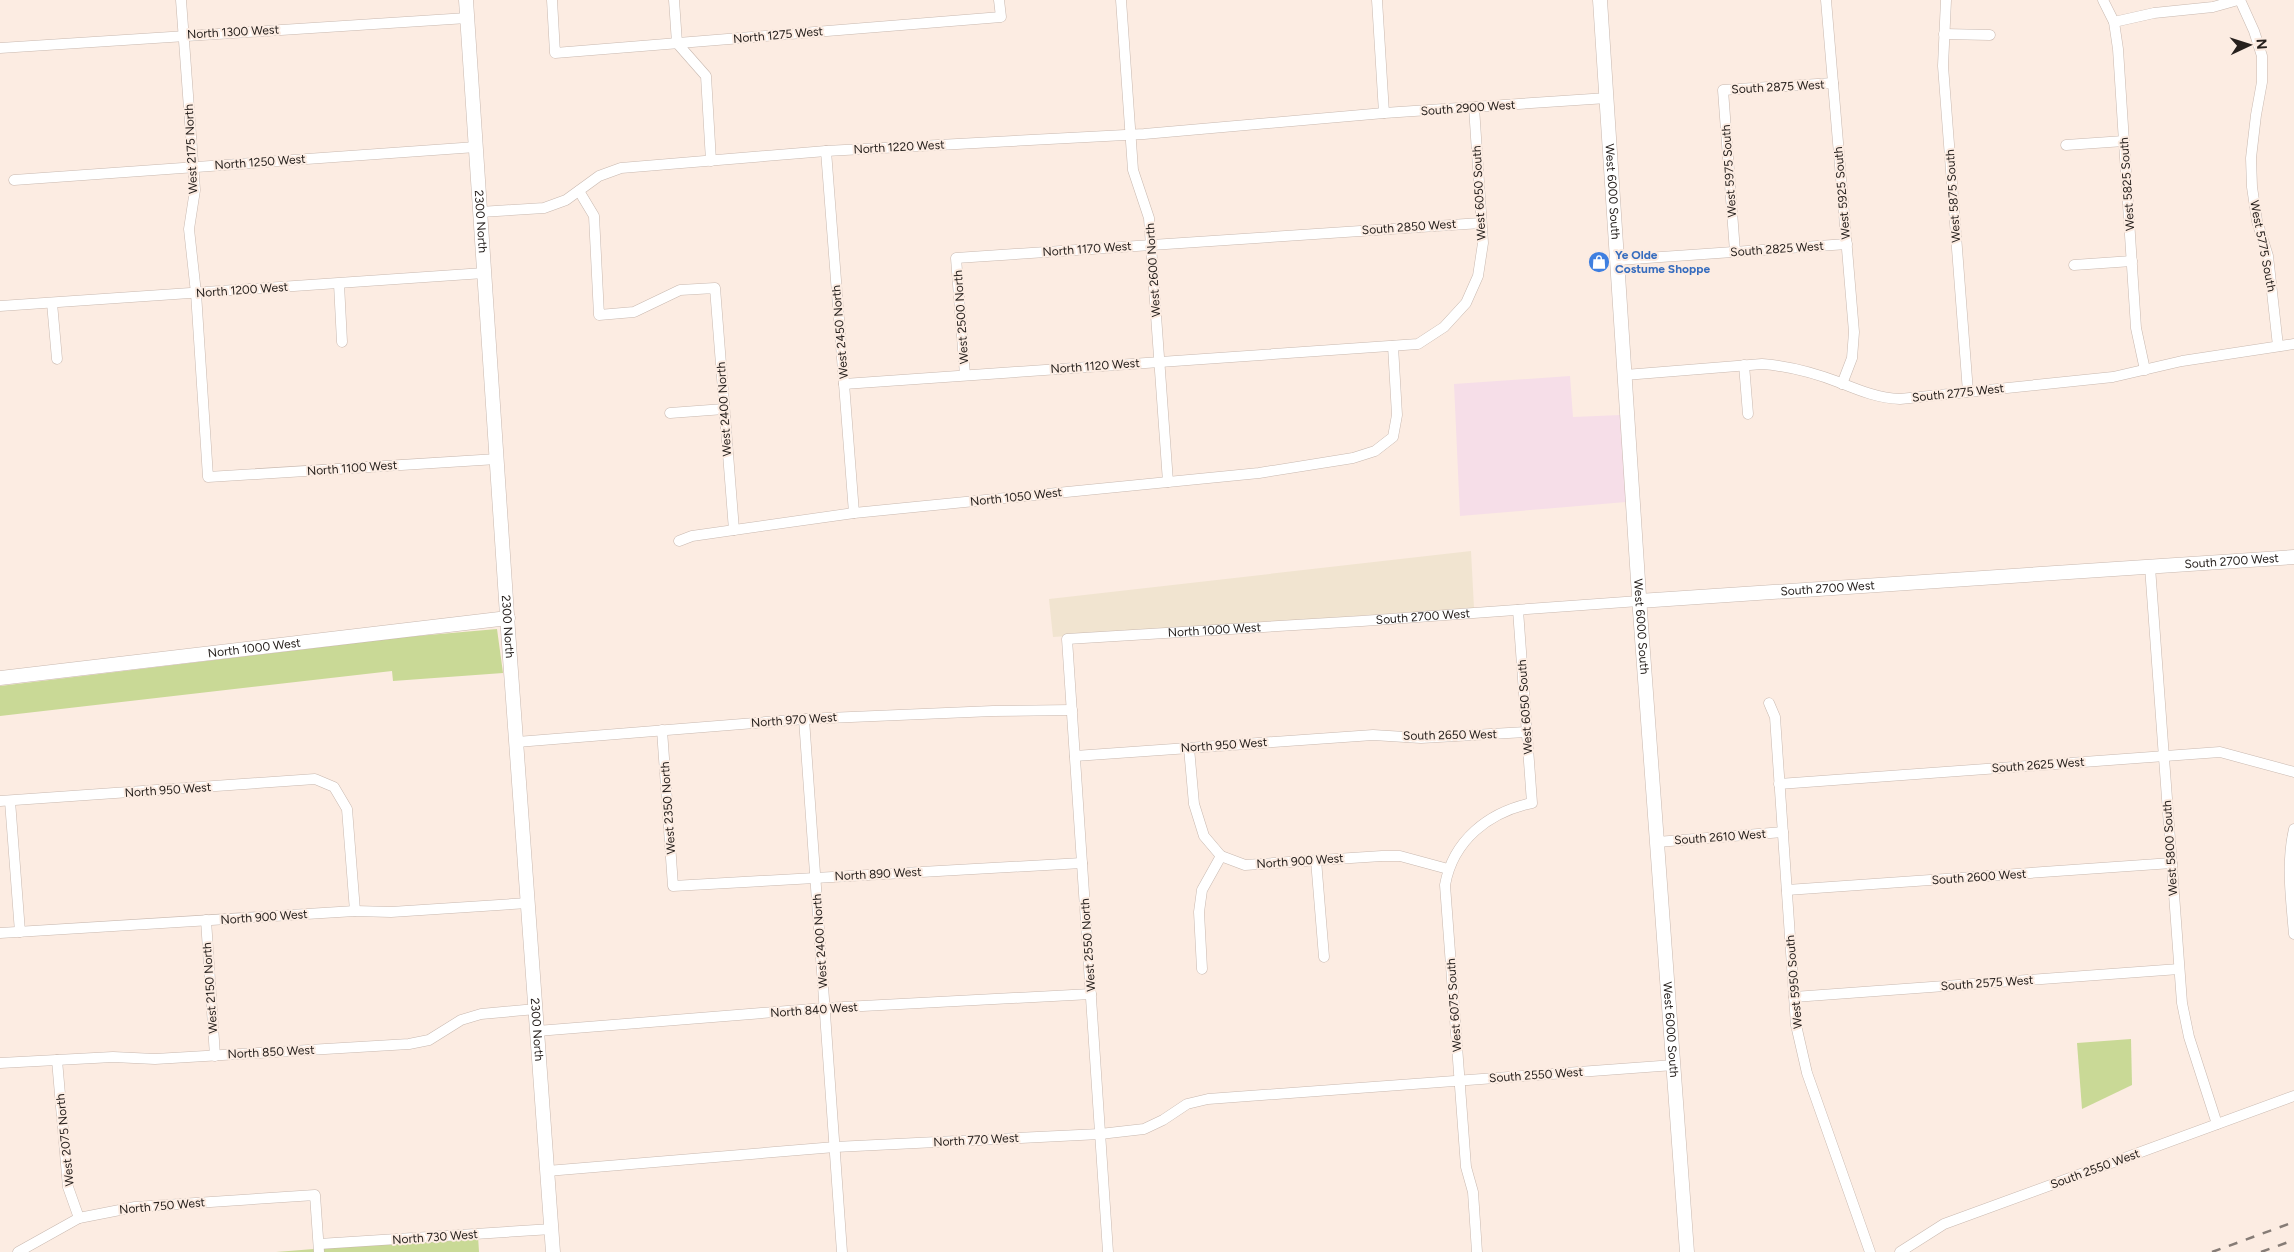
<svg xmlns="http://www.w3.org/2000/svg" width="2294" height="1252" font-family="Figtree,sans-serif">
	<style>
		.commercial { fill: #f1e4d0 }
		.industrial { fill: #f6dee8 }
		.green { fill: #c9d996 }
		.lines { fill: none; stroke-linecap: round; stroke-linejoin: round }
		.street-casing { stroke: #c8b8af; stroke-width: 11 }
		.secondary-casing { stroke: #c8b8af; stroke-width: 15 }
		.street { stroke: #fff; stroke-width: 10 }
		.secondary { stroke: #fff; stroke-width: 14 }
		.rail { stroke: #867c76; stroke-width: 2.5; stroke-dasharray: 9 9; stroke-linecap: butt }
		.labels { text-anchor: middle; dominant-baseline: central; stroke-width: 4; stroke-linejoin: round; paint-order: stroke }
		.street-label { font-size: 12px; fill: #26201d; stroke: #fcece2 }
		.shop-label { font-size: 12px; font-weight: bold; fill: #366cbe; stroke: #fcece2; text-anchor: start }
	</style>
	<rect width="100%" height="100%" fill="#fcece2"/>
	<path class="commercial" d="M1471 551 1474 608 1053 637 1049 599Z"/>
	<path class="industrial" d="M1570 376 1573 417 1621 415 1626 502 1460 516 1454 384Z"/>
	<g class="green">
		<path d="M497 629 503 673 393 681 392 671 0 716V686L406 637Z"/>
		<path d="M2131 1039 2132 1085 2082 1109 2077 1043Z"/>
		<path d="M478 1236 479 1252H276Z"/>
	</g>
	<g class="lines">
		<g class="street-casing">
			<g id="street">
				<path d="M181 0 195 190 189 229 196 293 208 477 497 459"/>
				<path d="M552 0 555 53 1001 17 999 0"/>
				<path d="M674 0 677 43 706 76 711 161"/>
				<path d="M1121 0 1133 170 1149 218 1168 482"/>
				<path d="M1377 0 1384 113"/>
				<path d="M1826 0 1854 332 1852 358 1842 384"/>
				<path d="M1946 0 1943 66 1968 392"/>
				<path d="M2103 0 2114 22 2118 49 2136 328 2145 370"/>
				<path d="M2240 0 2254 31 2262 56V82L2256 115 2251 158 2252 187 2257 221 2268 256 2278 346"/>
				<path d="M2114 22 2154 13 2213 7 2238 0"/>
				<path d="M1944 34 1990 35"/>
				<path d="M0 48 467 18"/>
				<path d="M2066 145 2124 141"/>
				<path d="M826 151 854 513"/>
				<path d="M14 180 476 147"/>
				<path d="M579 191 594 216 599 315 634 312 680 290 715 288 734 530"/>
				<path d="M480 212 544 208 566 200 599 176 621 168 826 151 1144 134 1384 113 1607 98"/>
				<path d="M1735 252 1723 90 1833 83"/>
				<path d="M1618 260 1847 244"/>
				<path d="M2074 265 2132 261"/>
				<path d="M339 284 342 342"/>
				<path d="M52 303 57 359"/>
				<path d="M0 306 484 273"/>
				<path d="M1744 365 1748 414"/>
				<path d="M965 375 956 258 1481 223"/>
				<path d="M1625 375 1762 364C1790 366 1815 373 1841 383 1861 391 1878 398 1900 399L2113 377 2182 361 2294 344"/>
				<path d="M844 384 1418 344 1444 327 1466 303 1478 276 1483 243 1474 107"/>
				<path d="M670 413 724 409"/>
				<path d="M679 541 692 536 854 513 1259 473 1353 458 1375 451 1393 437 1397 415 1393 346"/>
				<path d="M2150 567 2182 1003 2189 1037 2217 1124"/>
				<path d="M1769 703 1775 717 1796 1025 1807 1073 1870 1252"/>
				<path d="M804 719 842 1252"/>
				<path d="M662 730 673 886 1082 863"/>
				<path d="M517 742 804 719 993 711 1072 710"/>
				<path d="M1189 748 1194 804 1204 836 1221 856 1202 890 1199 912 1202 969"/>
				<path d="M1075 756 1373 735 1421 738 1527 732"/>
				<path d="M1779 784 2220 752 2294 772"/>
				<path d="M0 801 315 779 334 787 347 809 355 911"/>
				<path d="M10 801 20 932"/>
				<path d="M2294 829C2286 864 2291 898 2294 934"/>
				<path d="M1657 842 1783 832"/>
				<path d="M1221 856 1245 865 1382 856H1400L1448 869"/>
				<path d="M1316 860 1324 957"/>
				<path d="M1787 890 2172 863"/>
				<path d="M206 920 215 1056"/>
				<path d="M0 933 355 911 391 912 528 903"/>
				<path d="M1794 997 2179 969"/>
				<path d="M537 1031 825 1008 1091 994"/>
				<path d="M57 1060 68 1187 79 1218"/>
				<path d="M0 1063 113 1057 155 1059 409 1044 429 1040 461 1020 481 1014 536 1009"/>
				<path d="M547 1171 835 1147 1100 1134 1144 1129 1163 1120 1187 1104 1208 1099 1674 1065"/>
				<path d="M319 1244 552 1229"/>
				<path d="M18 1252 79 1218 135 1207 315 1195 319 1252"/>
				<path id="s1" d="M1108 1252 1067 639 1362 621 1639 601"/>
				<path d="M1477 1252 1473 1192 1466 1167 1445 885C1453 840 1489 812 1532 803L1518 610"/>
				<path d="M1900 1252 1944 1224 2294 1096"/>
			</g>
		</g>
		<g class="secondary-casing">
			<g id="secondary">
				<path id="s2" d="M466 0 508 630 553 1252"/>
				<path id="s3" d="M1600 0 1640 611 1687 1252"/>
				<path id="s4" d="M1639 601 2294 557"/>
				<path id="s5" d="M0 678 508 618"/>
			</g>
		</g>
		<use href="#street" class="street"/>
		<use href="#secondary" class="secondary"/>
		<g class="rail">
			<path d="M2212 1252 2294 1222"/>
			<path d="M2261 1252 2294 1240"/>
		</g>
	</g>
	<defs>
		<g id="shop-disc" transform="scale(1.125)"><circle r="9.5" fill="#3f7fe0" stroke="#fcece2"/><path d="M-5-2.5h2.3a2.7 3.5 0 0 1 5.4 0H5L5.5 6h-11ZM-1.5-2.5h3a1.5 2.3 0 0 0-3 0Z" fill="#fff"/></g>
	</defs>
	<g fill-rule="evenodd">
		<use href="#shop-disc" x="1599" y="262"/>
	</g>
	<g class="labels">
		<g class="street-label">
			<text transform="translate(233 32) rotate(-3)">North 1300 West</text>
			<text transform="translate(778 35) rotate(-5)">North 1275 West</text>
			<text transform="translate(1778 87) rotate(-3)">South 2875 West</text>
			<text transform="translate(1468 108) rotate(-4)">South 2900 West</text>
			<text transform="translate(899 147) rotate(-3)">North 1220 West</text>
			<text transform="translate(191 149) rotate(-93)">West 2175 North</text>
			<text transform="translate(260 162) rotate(-4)">North 1250 West</text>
			<text transform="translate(1729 171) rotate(-94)">West 5975 South</text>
			<text transform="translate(2127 184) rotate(-94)">West 5825 South</text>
			<text stroke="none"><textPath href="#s3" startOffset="192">West 6000 South</textPath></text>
			<text transform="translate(1479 193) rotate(-93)">West 6050 South</text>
			<text transform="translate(1842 193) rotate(-95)">West 5925 South</text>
			<text transform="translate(1953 196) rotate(-94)">West 5875 South</text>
			<text stroke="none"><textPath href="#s2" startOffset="222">2300 North</textPath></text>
			<text transform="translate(1409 227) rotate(-4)">South 2850 West</text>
			<text transform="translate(2263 246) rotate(79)">West 5775 South</text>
			<text transform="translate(1087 249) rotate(-4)">North 1170 West</text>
			<text transform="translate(1777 249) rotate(-4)">South 2825 West</text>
			<text transform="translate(1153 270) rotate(-94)">West 2600 North</text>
			<text transform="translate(242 290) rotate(-4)">North 1200 West</text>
			<text transform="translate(961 317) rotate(-94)">West 2500 North</text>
			<text transform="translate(840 332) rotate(-95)">West 2450 North</text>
			<text transform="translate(1095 366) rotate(-4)">North 1120 West</text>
			<text transform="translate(1958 393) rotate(-6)">South 2775 West</text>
			<text transform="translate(724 409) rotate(-94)">West 2400 North</text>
			<text transform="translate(352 468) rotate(-4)">North 1100 West</text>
			<text transform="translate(1016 497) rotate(-6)">North 1050 West</text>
			<text stroke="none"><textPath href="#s4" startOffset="594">South 2700 West</textPath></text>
			<text stroke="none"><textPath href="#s4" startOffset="189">South 2700 West</textPath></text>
			<text stroke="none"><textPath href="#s1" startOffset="971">South 2700 West</textPath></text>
			<text stroke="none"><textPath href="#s2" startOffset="628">2300 North</textPath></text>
			<text stroke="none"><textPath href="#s3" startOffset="628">West 6000 South</textPath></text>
			<text stroke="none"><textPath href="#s1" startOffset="762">North 1000 West</textPath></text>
			<text stroke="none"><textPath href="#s5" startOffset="256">North 1000 West</textPath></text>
			<text transform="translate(1525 707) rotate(-94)">West 6050 South</text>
			<text transform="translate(794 720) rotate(-4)">North 970 West</text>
			<text transform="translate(1450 735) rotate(-1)">South 2650 West</text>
			<text transform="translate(1224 745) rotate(-4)">North 950 West</text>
			<text transform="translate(2038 765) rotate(-4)">South 2625 West</text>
			<text transform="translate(168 790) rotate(-4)">North 950 West</text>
			<text transform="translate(668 808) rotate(-94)">West 2350 North</text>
			<text transform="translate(1720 837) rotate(-4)">South 2610 West</text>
			<text transform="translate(2170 848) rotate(-94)">West 5800 South</text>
			<text transform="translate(1300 861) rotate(-4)">North 900 West</text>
			<text transform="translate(878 874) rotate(-3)">North 890 West</text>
			<text transform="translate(1979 877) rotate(-4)">South 2600 West</text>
			<text transform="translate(264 917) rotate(-4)">North 900 West</text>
			<text transform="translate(820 941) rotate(-94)">West 2400 North</text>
			<text transform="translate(1088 945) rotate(-94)">West 2550 North</text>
			<text transform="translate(1794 982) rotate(-95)">West 5950 South</text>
			<text transform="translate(1987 983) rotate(-4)">South 2575 West</text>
			<text transform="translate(210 988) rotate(-94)">West 2150 North</text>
			<text transform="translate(1454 1005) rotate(-94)">West 6075 South</text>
			<text transform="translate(814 1010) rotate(-4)">North 840 West</text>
			<text stroke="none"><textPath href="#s2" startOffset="1032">2300 North</textPath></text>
			<text stroke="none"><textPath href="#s3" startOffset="1032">West 6000 South</textPath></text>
			<text transform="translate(271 1052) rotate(-3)">North 850 West</text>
			<text transform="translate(1536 1075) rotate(-4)">South 2550 West</text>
			<text transform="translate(65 1140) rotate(-96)">West 2075 North</text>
			<text transform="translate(976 1140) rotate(-3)">North 770 West</text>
			<text transform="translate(2095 1169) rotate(-20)">South 2550 West</text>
			<text transform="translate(162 1206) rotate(-5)">North 750 West</text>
			<text transform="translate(435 1237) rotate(-4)">North 730 West</text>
		</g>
		<g class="shop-label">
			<text x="1615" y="255">Ye Olde<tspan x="1615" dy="14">Costume Shoppe</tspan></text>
		</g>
	</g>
	<g transform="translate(2249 45) rotate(86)" stroke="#fcece2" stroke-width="4" paint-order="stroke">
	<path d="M0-4L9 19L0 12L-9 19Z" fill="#26201d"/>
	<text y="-8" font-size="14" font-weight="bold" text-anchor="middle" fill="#26201d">N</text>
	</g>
</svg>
